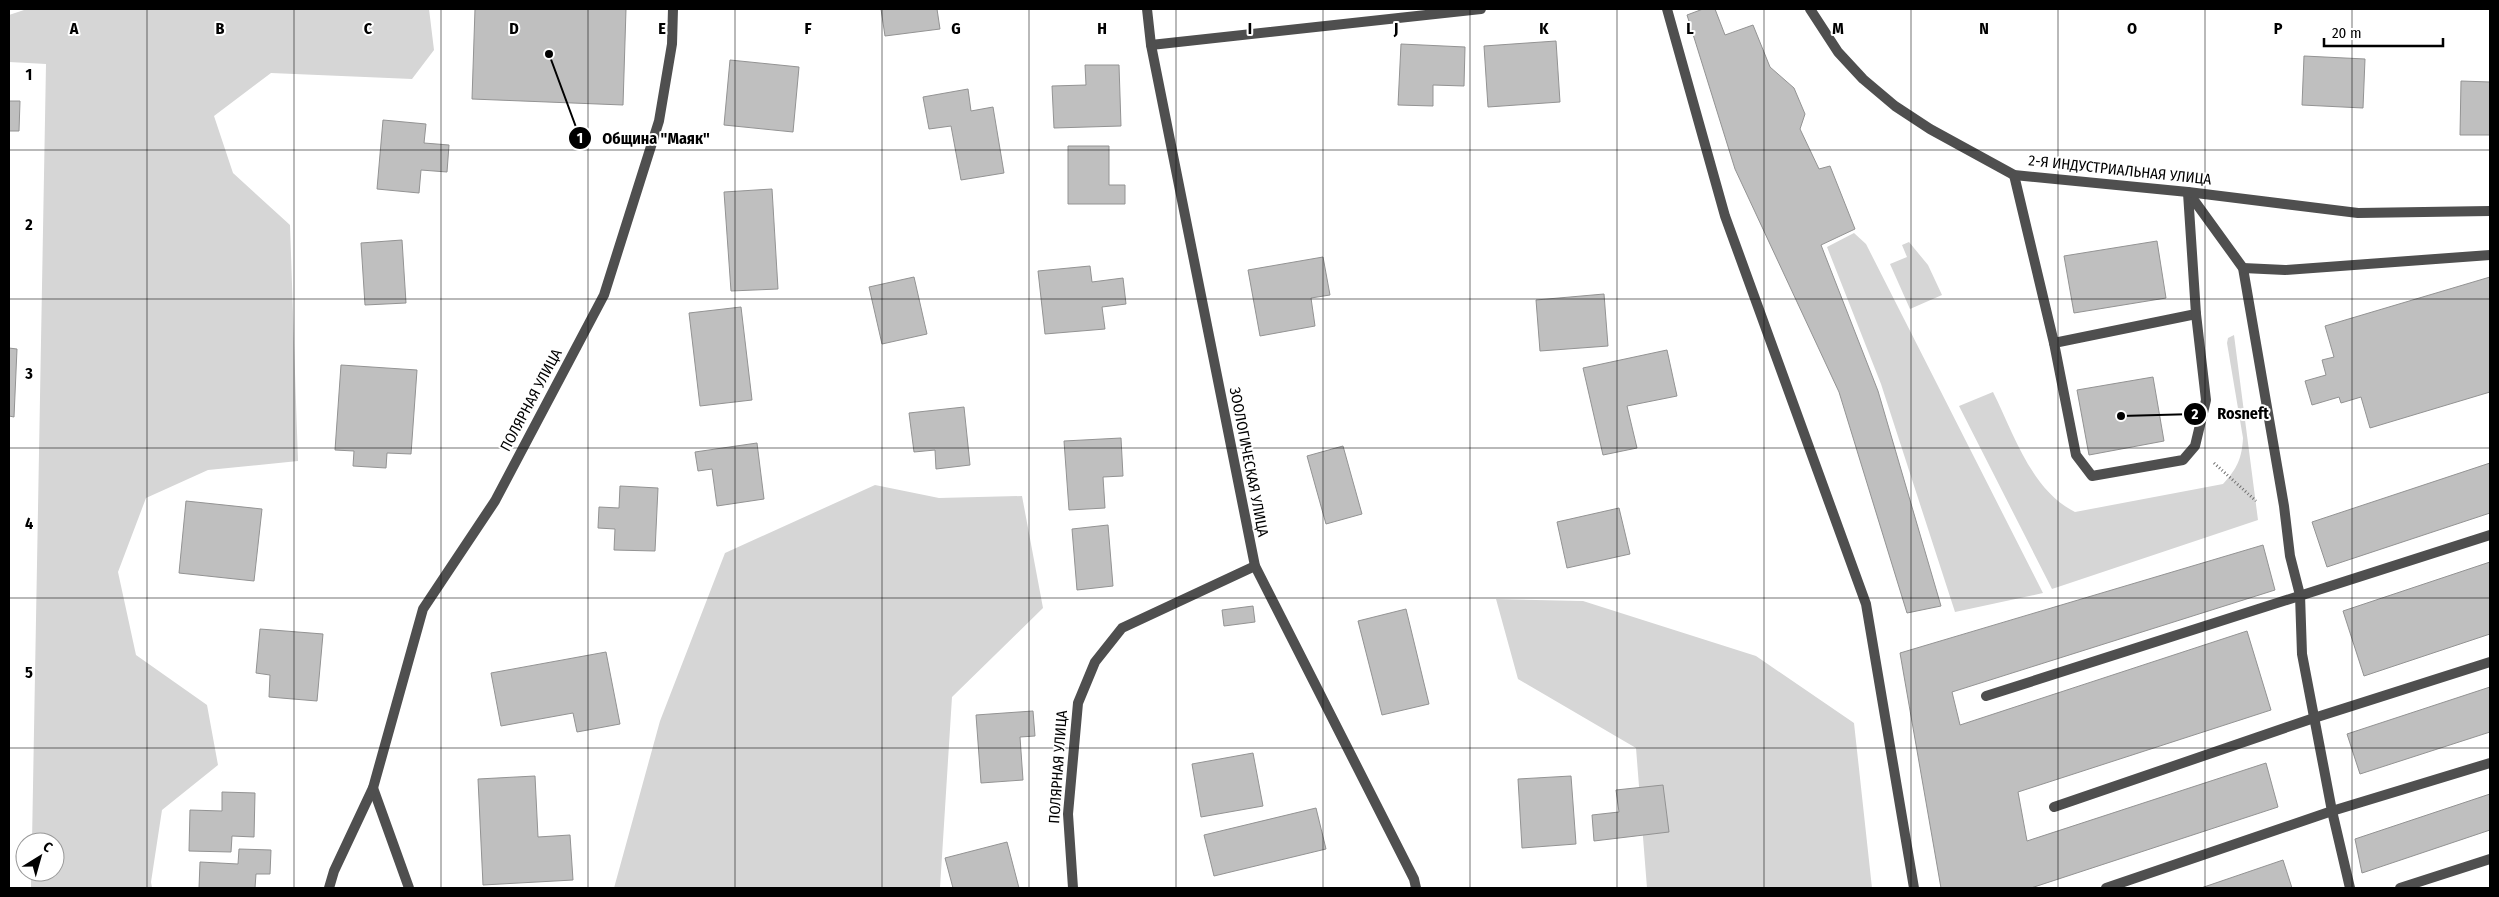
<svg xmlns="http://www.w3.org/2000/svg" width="2499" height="897" font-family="'Fira Sans Condensed',sans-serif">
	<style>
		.green { fill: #d6d6d6 }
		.building { fill: #bfbfbf; stroke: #939393 }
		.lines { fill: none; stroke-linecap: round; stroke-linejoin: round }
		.path { stroke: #717171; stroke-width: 3; stroke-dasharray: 1 2.5; stroke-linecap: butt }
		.lane { stroke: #4f4f4f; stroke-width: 10 }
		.street { stroke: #4f4f4f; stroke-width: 10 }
		.grid { fill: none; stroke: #000; stroke-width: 1; stroke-opacity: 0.55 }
		.labels { text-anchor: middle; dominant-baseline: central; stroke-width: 4; stroke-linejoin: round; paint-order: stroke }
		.street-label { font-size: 15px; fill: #000; stroke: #fff }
		.grid-label { font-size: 16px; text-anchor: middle; font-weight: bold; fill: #000; stroke: #fff; stroke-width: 4; stroke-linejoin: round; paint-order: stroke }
		.leader { fill: none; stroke: #000; stroke-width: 2 }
		.callout-dot { fill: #000; stroke: #fff; stroke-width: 2 }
		.mark-label { font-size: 15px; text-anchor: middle; font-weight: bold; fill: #fff }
		.callout-label { font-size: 16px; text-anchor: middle; font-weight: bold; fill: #000; stroke: #fff; stroke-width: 4; stroke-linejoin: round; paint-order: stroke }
	</style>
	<rect width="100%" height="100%" fill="#fff"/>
	<g class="green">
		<path d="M27 9H429L434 50 412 79 271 73 214 116 233 173 290 225 298 461 208 470 146 498 118 572 136 655 207 705 218 765 162 810 151 882 152 888H31V872H55V842H32L46 64 9 62V15Z"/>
		<path d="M1854 233 1866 244 2043 593 1955 612 1881 384 1827 247Z"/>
		<path d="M1909 242 1928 265 1942 295 1910 309 1890 264 1907 257 1902 245Z"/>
		<path d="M2234 335 2258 520 2052 589 1959 406 1993 392C2014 434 2031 490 2075 512L2223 484C2237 469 2242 458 2243 438L2227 343 2228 338Z"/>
		<path d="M875 485 939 498 1022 496 1043 608 952 697 940 888H614L660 721 725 553Z"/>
		<path d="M1496 599 1583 601 1756 656 1854 723 1872 888H1647L1636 748 1518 679Z"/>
	</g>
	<g class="building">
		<path d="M475 9H626L623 105 472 99Z"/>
		<path d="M881 9H941H937L940 29 885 36Z"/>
		<path d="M1703 9H1715L1725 35 1753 25 1770 67 1794 88 1805 114 1800 129 1819 169 1830 166 1855 229 1821 245 1878 391 1941 606 1907 613 1839 392 1735 169 1687 15Z"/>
		<path d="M1556 41 1560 102 1488 107 1484 46Z"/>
		<path d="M1401 44 1465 47 1464 86 1433 85V106L1398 105Z"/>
		<path d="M2304 56 2365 59 2363 108 2302 105Z"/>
		<path d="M730 60 799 67 793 132 724 125Z"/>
		<path d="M1085 65H1119L1121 126 1054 128 1052 86 1086 85Z"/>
		<path d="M2461 81 2490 82V135H2460Z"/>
		<path d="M968 89 971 111 993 107 1004 173 961 180 951 126 929 129 923 97Z"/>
		<path d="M9 101H20L19 131H9Z"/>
		<path d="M383 120 426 124 424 143 449 145 447 172 421 170 419 193 377 189Z"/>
		<path d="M1068 146H1109V185H1125V204H1068Z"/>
		<path d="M772 189 778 289 731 291 724 192Z"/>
		<path d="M402 240 406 303 365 305 361 243Z"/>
		<path d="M2157 241 2166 298 2074 313 2064 256Z"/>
		<path d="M1323 257 1330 295 1311 298 1315 326 1260 336 1248 270Z"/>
		<path d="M1090 266 1092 282 1123 278 1126 304 1102 307 1105 329 1045 334 1038 271Z"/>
		<path d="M914 277 927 334 882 344 869 287Z"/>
		<path d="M2490 277V392L2370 428 2361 397 2341 403 2339 397 2312 405 2305 381 2326 375 2322 360 2334 357 2325 326Z"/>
		<path d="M1604 294 1608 346 1540 351 1536 300Z"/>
		<path d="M741 307 752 400 700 406 689 313Z"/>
		<path d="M9 348 17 349 14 417 9 416Z"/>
		<path d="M1667 350 1677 396 1627 406 1637 448 1603 455 1583 368Z"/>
		<path d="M341 365 417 370 411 454 387 453 386 468 353 466 354 451 335 450Z"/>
		<path d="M2153 377 2164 441 2089 455 2077 390Z"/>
		<path d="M964 407 970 465 936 469 935 450 914 452 909 413Z"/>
		<path d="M1121 438 1123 476 1103 477 1105 508 1069 510 1064 441Z"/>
		<path d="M757 443 764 499 717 506 712 469 698 471 695 452Z"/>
		<path d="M1343 446 1362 514 1326 524 1307 456Z"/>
		<path d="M2490 463V513L2327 567 2312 522Z"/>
		<path d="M620 486 658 488 655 551 614 550 615 529 598 528 599 507 619 508Z"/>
		<path d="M186 501 262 509 254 581 179 573Z"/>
		<path d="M1619 508 1630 554 1567 568 1557 522Z"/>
		<path d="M1108 525 1113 586 1077 590 1072 529Z"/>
		<path d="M2263 545 2275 590 1952 692 1960 725 2247 631 2271 710 2018 792 2027 841 2266 763 2278 807 2031 888H1941L1900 653Z"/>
		<path d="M2490 562V634L2364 676 2343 611Z"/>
		<path d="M1253 606 1255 622 1224 626 1222 610Z"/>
		<path d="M1406 609 1429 704 1382 715 1358 621Z"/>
		<path d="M260 629 323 634 317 701 269 697 270 675 256 673Z"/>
		<path d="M606 652 620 724 577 732 573 713 501 726 491 673Z"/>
		<path d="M2490 687V732L2360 774 2347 734Z"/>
		<path d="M1033 711 1035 736 1020 737 1023 780 981 783 976 715Z"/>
		<path d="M1253 753 1263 806 1201 817 1192 764Z"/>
		<path d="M535 776 538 837 570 835 573 880 483 885 478 779Z"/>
		<path d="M1571 776 1576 844 1522 848 1518 779Z"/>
		<path d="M1663 785 1669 832 1594 841 1592 815 1619 812 1616 790Z"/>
		<path d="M222 792 255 793 254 837 232 836 231 852 189 851 190 810 222 811Z"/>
		<path d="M2490 794V830L2362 873 2355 839Z"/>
		<path d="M1316 808 1326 849 1214 876 1204 835Z"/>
		<path d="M1007 842 1019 888H953L945 858Z"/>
		<path d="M239 849 271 850 270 874H256L255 888H199L200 862 238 864Z"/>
		<path d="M2283 860 2292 888H2201Z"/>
	</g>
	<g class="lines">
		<path class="path" d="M2214 463 2256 501"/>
		<g class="lane">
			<path d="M1667 9 1725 216 1866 604 1914 888"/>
			<path d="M1151 45 1481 9"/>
			<path d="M2014 175 2054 343 2196 314 2188 193"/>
			<path d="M2188 192 2243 268 2284 506 2290 556 2300 595 2302 654 2332 811 2350 888"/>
			<path d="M2243 268 2285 270 2490 255"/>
			<path d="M2054 343 2076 455 2092 476 2183 460 2195 446 2206 400 2196 314"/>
			<path d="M1986 696 2490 535"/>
			<path d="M2054 807 2314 718 2490 662"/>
			<path d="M2106 888 2332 811 2490 763"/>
			<path d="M2400 888 2490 859"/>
		</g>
		<g class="street">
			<path d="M1147 9 1151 45 1255 566 1414 879 1416 888"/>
			<path d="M1810 9 1838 52 1863 79 1895 106 1930 129 2014 175 2188 192 2358 213 2490 211"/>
			<path d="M373 788 409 888"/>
			<path d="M329 888 334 871 373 788 423 609 495 501 604 295 659 121 672 44 673 9"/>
			<path d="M1073 888 1068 814 1078 703 1095 662 1122 628 1255 566"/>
		</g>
	</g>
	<path class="grid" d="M147 9V888M294 9V888M441 9V888M588 9V888M735 9V888M882 9V888M1029 9V888M1176 9V888M1323 9V888M1470 9V888M1617 9V888M1764 9V888M1911 9V888M2058 9V888M2205 9V888M2352 9V888M9 150H2490M9 299H2490M9 448H2490M9 598H2490M9 748H2490"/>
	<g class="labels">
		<g class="street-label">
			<text transform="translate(2120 170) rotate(6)">2-Я ИНДУСТРИАЛЬНАЯ УЛИЦА</text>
			<text transform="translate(531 400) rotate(-62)">ПОЛЯРНАЯ УЛИЦА</text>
			<text transform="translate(1249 462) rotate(79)">ЗООЛОГИЧЕСКАЯ УЛИЦА</text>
			<text transform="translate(1058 767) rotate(-86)">ПОЛЯРНАЯ УЛИЦА</text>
		</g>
	</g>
	<g class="grid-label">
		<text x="74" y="34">A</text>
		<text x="220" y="34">B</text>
		<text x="368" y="34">C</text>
		<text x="514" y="34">D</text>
		<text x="662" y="34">E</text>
		<text x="808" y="34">F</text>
		<text x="956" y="34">G</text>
		<text x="1102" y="34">H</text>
		<text x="1250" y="34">I</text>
		<text x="1396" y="34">J</text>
		<text x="1544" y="34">K</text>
		<text x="1690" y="34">L</text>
		<text x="1838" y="34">M</text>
		<text x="1984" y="34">N</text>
		<text x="2132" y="34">O</text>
		<text x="2278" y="34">P</text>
		<text x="29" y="80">1</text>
		<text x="29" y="230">2</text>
		<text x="29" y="379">3</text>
		<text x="29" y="529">4</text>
		<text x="29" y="678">5</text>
	</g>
	<path class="leader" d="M549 54L580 138M2121 416L2195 414"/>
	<g class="callout-dot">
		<circle cx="549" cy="54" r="5"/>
		<circle cx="2121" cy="416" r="5"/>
		<circle cx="580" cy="138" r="12"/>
		<circle cx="2195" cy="414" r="12"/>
	</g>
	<g class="mark-label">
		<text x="580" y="143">1</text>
		<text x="2195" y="419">2</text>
	</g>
	<g class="callout-label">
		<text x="656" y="144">Община "Маяк"</text>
		<text x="2243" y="419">Rosneft</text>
	</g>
	<rect width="2499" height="897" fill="none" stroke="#000000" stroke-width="20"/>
	<g transform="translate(40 857) rotate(37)"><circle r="24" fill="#ffffff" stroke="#999999"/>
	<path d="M0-4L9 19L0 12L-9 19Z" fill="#000000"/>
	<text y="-8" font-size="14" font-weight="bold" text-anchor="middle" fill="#000000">С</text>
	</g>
	<path d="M2324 38v8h119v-8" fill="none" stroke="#000000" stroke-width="2.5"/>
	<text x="2332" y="38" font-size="15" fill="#000000" stroke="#ffffff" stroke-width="4" paint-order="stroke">20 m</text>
</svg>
